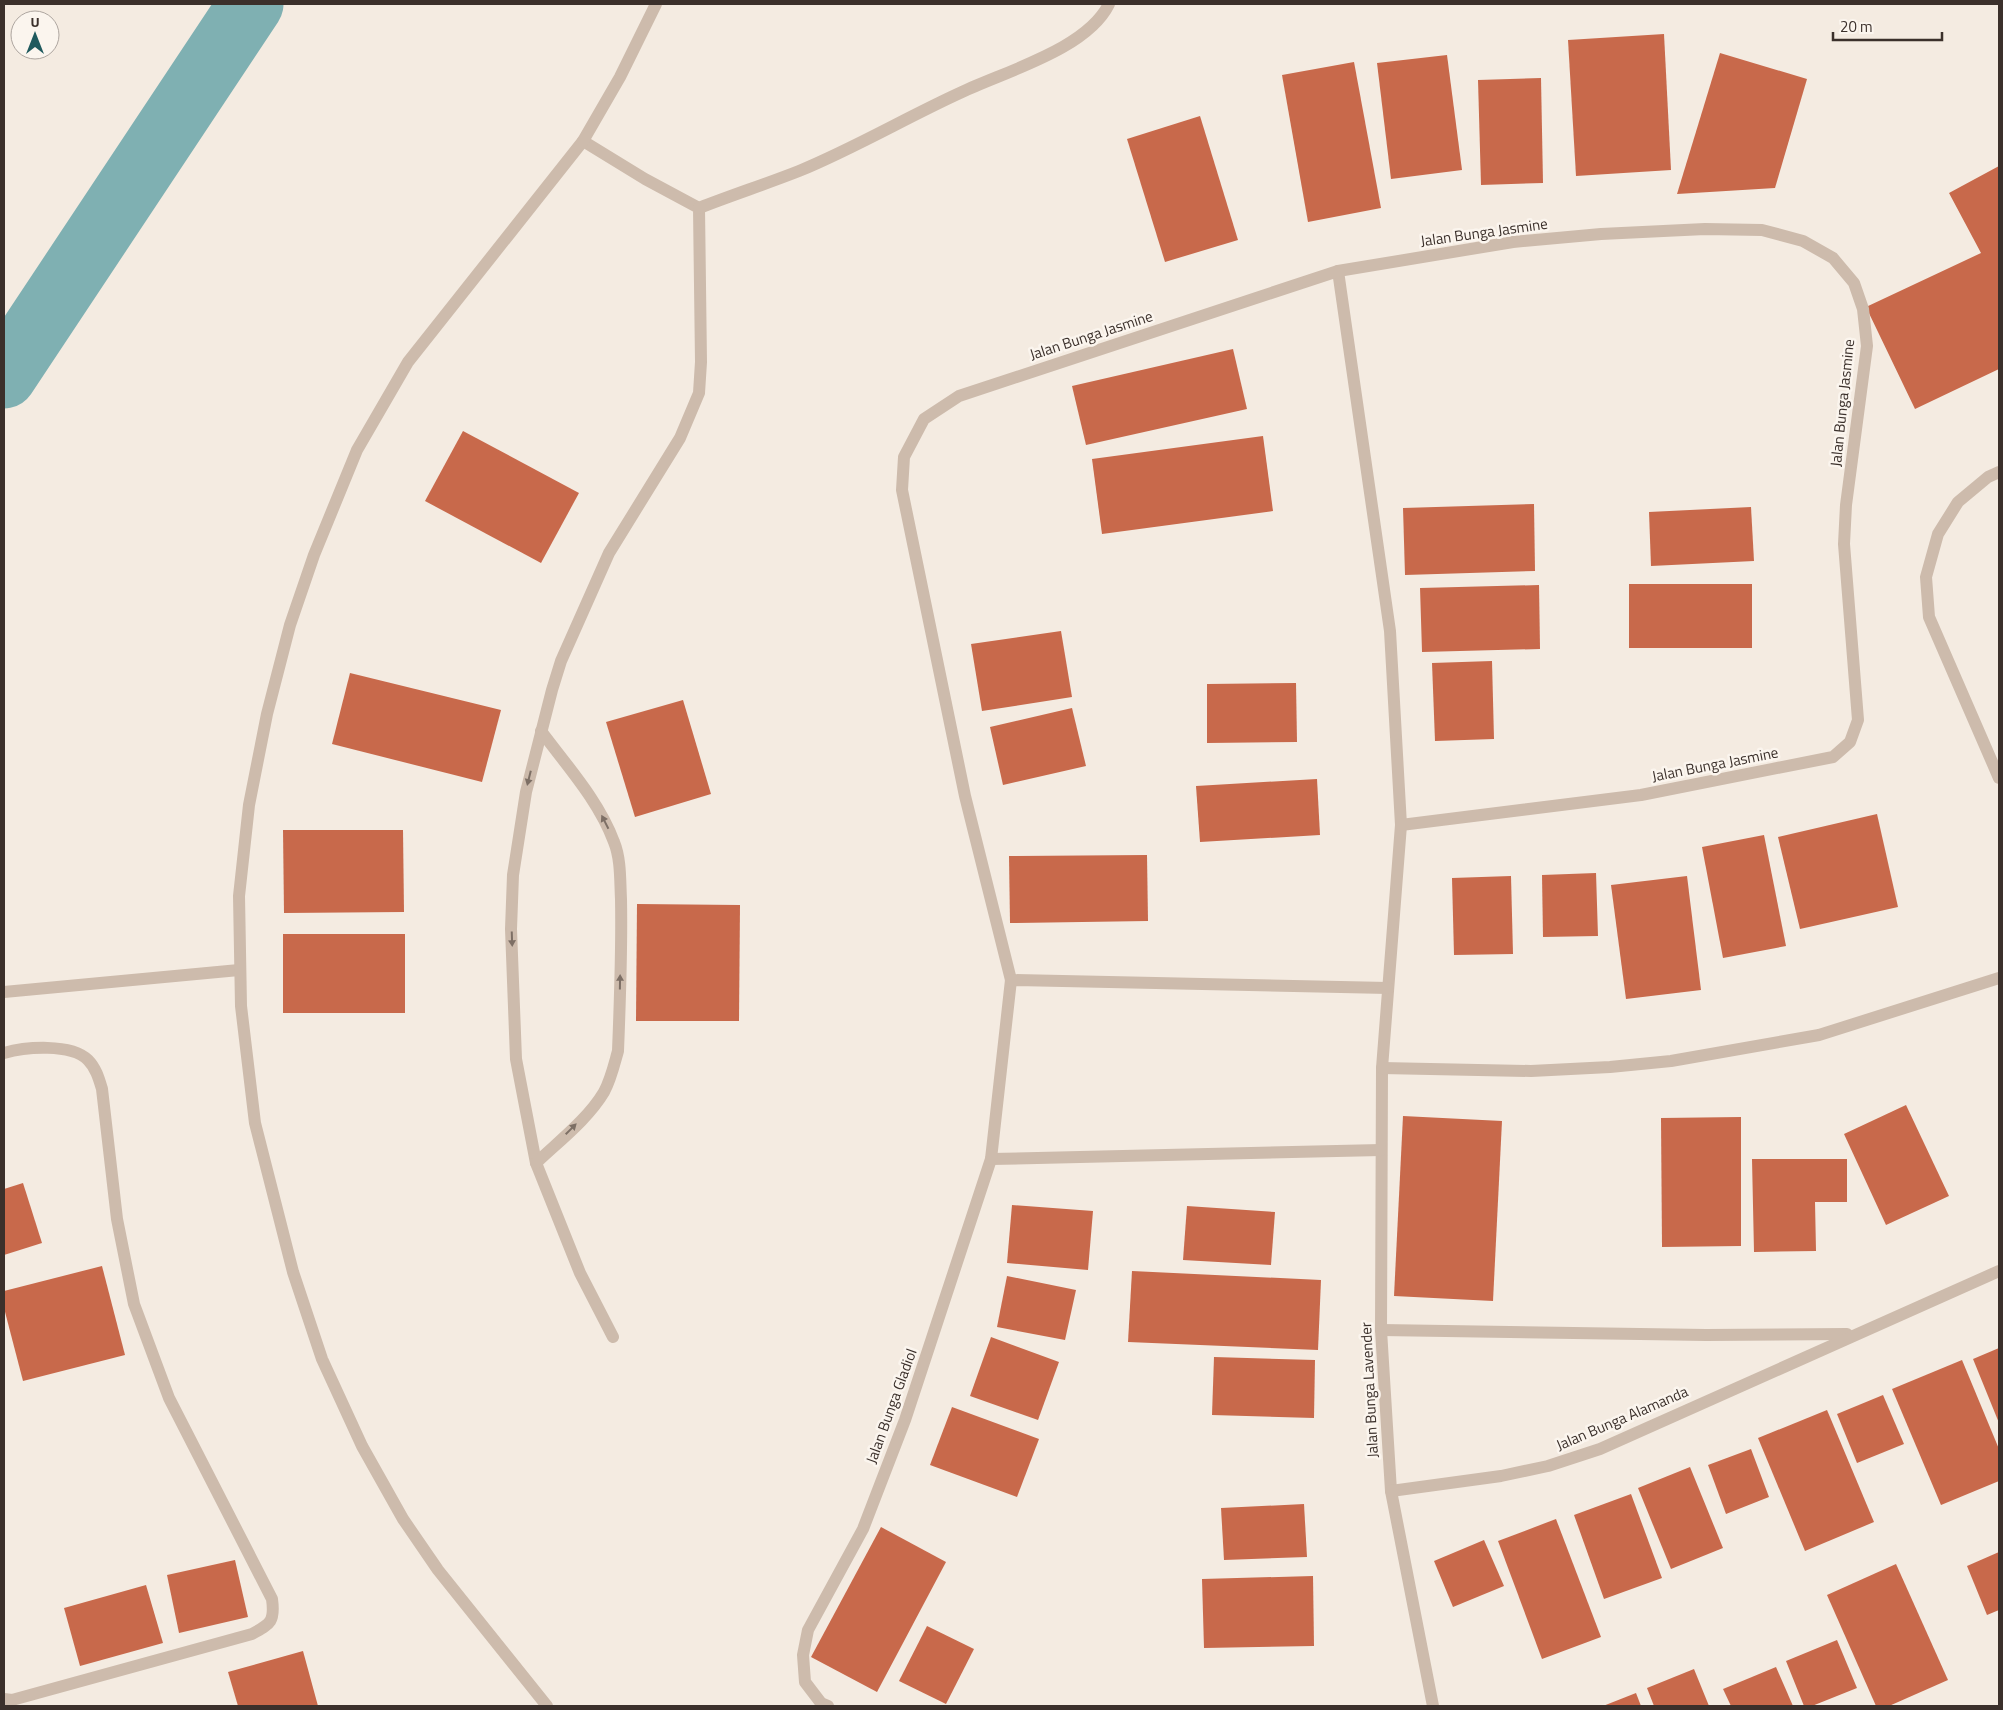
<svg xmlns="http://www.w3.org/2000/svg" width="2003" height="1710" font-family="'Titillium Web',sans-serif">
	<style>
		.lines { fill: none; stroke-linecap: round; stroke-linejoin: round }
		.river { stroke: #7fb0b2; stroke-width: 65 }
		.building { fill: #c8694b }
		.minor { stroke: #cdbbac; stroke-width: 12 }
		.oneway { fill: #7d6f65 }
		.labels { text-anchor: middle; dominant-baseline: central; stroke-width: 5; stroke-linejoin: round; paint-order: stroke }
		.street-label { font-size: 15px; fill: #3b302b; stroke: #fbf5ee }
	</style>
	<rect width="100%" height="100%" fill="#f4ebe1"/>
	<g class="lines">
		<path class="river" d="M4 376 251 4"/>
	</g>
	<g class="building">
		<path d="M1664 34 1671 170 1576 176 1568 40Z"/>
		<path d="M1720 53 1807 79 1775 188 1677 194Z"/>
		<path d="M1447 55 1462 170 1391 179 1377 63Z"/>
		<path d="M1354 62 1381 208 1308 222 1282 75Z"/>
		<path d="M1541 78 1543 183 1481 185 1478 80Z"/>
		<path d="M1200 116 1238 240 1165 262 1127 139Z"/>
		<path d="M1999 166V369L1915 409 1866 307 1981 253 1949 193Z"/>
		<path d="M1233 349 1247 409 1086 445 1072 386Z"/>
		<path d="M463 431 579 493 541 563 425 501Z"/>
		<path d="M1263 436 1273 511 1102 534 1092 459Z"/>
		<path d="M1534 504 1535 571 1405 575 1403 508Z"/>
		<path d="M1751 507 1754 561 1651 566 1649 512Z"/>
		<rect x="1629" y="584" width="123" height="64"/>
		<path d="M1539 585 1540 649 1422 652 1420 588Z"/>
		<path d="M1061 631 1072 697 982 711 971 644Z"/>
		<path d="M1492 661 1494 739 1435 741 1432 663Z"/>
		<path d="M350 673 501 710 482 782 332 744Z"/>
		<path d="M1296 683 1297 742 1207 743V684Z"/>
		<path d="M683 700 711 794 635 817 606 722Z"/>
		<path d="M1072 708 1086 766 1003 785 990 727Z"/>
		<path d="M1317 779 1320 835 1200 842 1196 786Z"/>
		<path d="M1877 814 1898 907 1800 929 1778 837Z"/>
		<path d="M283 830H403L404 912 284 913Z"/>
		<path d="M1764 835 1786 946 1723 958 1702 847Z"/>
		<path d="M1147 855 1148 921 1010 923 1009 856Z"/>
		<path d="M1596 873 1598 936 1543 937 1542 875Z"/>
		<path d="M1511 876 1513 954 1454 955 1452 878Z"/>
		<path d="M1687 876 1701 990 1626 999 1611 885Z"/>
		<path d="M637 904 740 905 739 1021H636Z"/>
		<rect x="283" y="934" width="122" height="79"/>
		<path d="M1906 1105 1949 1196 1886 1225 1844 1134Z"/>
		<path d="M1403 1116 1502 1121 1493 1301 1394 1296Z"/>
		<path d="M1741 1117V1246L1662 1247 1661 1118Z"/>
		<path d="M1752 1159H1847V1202H1815L1816 1251 1754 1252Z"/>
		<path d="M23 1183 42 1243 4 1255V1189Z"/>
		<path d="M1012 1205 1093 1211 1088 1270 1007 1263Z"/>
		<path d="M1187 1206 1275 1212 1271 1265 1183 1260Z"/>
		<path d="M102 1266 125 1355 23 1381 4 1308V1291Z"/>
		<path d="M1132 1271 1321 1280 1318 1350 1128 1342Z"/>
		<path d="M1007 1276 1076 1290 1065 1340 997 1327Z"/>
		<path d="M991 1337 1059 1362 1038 1420 970 1396Z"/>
		<path d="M1999 1348V1423L1973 1359Z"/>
		<path d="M1214 1357 1315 1360 1314 1418 1212 1415Z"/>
		<path d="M1962 1360 1999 1449V1481L1941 1505 1892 1389Z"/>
		<path d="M1883 1395 1904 1444 1857 1463 1837 1414Z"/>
		<path d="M952 1407 1039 1439 1017 1497 930 1465Z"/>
		<path d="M1827 1410 1874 1522 1805 1551 1758 1438Z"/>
		<path d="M1751 1449 1769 1497 1726 1514 1708 1465Z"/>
		<path d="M1690 1467 1723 1548 1671 1569 1638 1488Z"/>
		<path d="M1631 1494 1662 1578 1604 1599 1574 1515Z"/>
		<path d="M1304 1504 1307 1557 1224 1560 1221 1508Z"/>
		<path d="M1556 1519 1601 1637 1542 1659 1498 1541Z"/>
		<path d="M881 1527 946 1562 877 1692 811 1657Z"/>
		<path d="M1484 1540 1504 1586 1453 1607 1434 1561Z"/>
		<path d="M1999 1552V1610L1987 1615 1967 1566Z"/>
		<path d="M235 1560 248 1617 179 1633 167 1575Z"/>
		<path d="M1896 1564 1948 1680 1889 1706H1876L1827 1595Z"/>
		<path d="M1313 1576 1314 1646 1204 1648 1202 1579Z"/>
		<path d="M146 1585 163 1643 80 1666 64 1608Z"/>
		<path d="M927 1626 974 1649 946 1704 899 1681Z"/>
		<path d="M1837 1640 1857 1688 1812 1706H1804L1786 1661Z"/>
		<path d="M303 1651 318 1706H238L228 1672Z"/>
		<path d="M1776 1667 1793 1706H1731L1723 1689Z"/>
		<path d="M1694 1669 1709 1706H1654L1647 1688Z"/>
		<path d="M1636 1693 1641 1706H1603Z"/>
	</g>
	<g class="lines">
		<g class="minor">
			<path d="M583 141 645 179 699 208 701 362 699 393 680 438 609 553 561 661 552 690 526 792 513 875 511 929 516 1059 536 1163 580 1273 613 1337"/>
			<path d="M699 208C732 195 766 184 799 171 855 148 907 117 962 92 1006 71 1087 49 1109 4"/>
			<path d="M1338 271 1390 631 1401 825 1382 1068 1381 1330 1391 1491 1433 1706"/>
			<path d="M1999 472 1988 477 1958 502 1938 534 1926 577 1929 617 1999 778"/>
			<path d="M1011 980 965 796 902 490 904 457 924 419 959 396 1338 271 1513 242 1601 234 1705 229 1762 230 1803 241 1833 258 1854 283 1863 309 1867 346 1846 505 1844 544 1858 720 1850 742 1833 757 1641 795 1401 825"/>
			<path d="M4 992 239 970"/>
			<path d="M4 1053C25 1047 71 1043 88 1060 96 1068 99 1079 102 1089L117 1219 134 1304 169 1398 272 1599C275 1621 271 1624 252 1634L12 1700 4 1699"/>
			<path d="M1382 1068 1531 1071 1610 1067 1671 1061 1819 1035 1999 978"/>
			<path d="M991 1159 1381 1150"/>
			<path d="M536 1163C558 1142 588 1119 604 1092 611 1079 614 1065 618 1051 620 1001 622 950 621 899 620 881 621 859 614 842 599 801 567 766 541 731"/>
			<path d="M1381 1330 1706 1335 1847 1334"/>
			<path d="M1391 1491 1501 1476 1548 1466 1600 1449 1999 1271"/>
			<path d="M547 1706 438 1570 403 1519 362 1446 322 1359 293 1272 255 1123 241 1006 239 896 249 805 267 714 290 625 314 555 357 450 408 362 583 141 620 77 656 4"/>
			<path d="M828 1706 821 1703 805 1682 803 1655 808 1630 863 1529 905 1420 991 1159 1011 980 1388 988"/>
		</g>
	</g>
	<defs><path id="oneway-solid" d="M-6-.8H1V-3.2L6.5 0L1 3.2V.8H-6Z" transform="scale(1.25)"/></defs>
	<g class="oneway">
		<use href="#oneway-solid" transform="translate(529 778) rotate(104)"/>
		<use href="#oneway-solid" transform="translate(605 822) rotate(-117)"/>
		<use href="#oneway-solid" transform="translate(512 939) rotate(88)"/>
		<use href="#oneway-solid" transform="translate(620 982) rotate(-89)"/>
		<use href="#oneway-solid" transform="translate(571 1129) rotate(-45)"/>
	</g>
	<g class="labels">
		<g class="street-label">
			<text transform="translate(1484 232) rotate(-8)">Jalan Bunga Jasmine</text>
			<text transform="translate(1091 335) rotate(-18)">Jalan Bunga Jasmine</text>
			<text transform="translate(1842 403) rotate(-84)">Jalan Bunga Jasmine</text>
			<text transform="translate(1715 764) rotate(-11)">Jalan Bunga Jasmine</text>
			<text transform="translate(1369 1390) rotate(-93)">Jalan Bunga Lavender</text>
			<text transform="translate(891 1406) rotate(-70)">Jalan Bunga Gladiol</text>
			<text transform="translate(1622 1418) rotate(-23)">Jalan Bunga Alamanda</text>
		</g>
	</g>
	<rect width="2003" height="1710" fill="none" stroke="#3b302b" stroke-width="10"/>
	<g transform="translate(35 35)"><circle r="24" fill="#fbf5ee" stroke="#aea6a0"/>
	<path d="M0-4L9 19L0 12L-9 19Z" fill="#1f5a5e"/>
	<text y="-8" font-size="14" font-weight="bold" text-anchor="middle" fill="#3b302b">U</text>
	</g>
	<path d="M1833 32v8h109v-8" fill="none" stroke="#3b302b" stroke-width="2.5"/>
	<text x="1840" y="32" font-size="15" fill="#3b302b" stroke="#fbf5ee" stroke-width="4" paint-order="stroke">20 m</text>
</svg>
